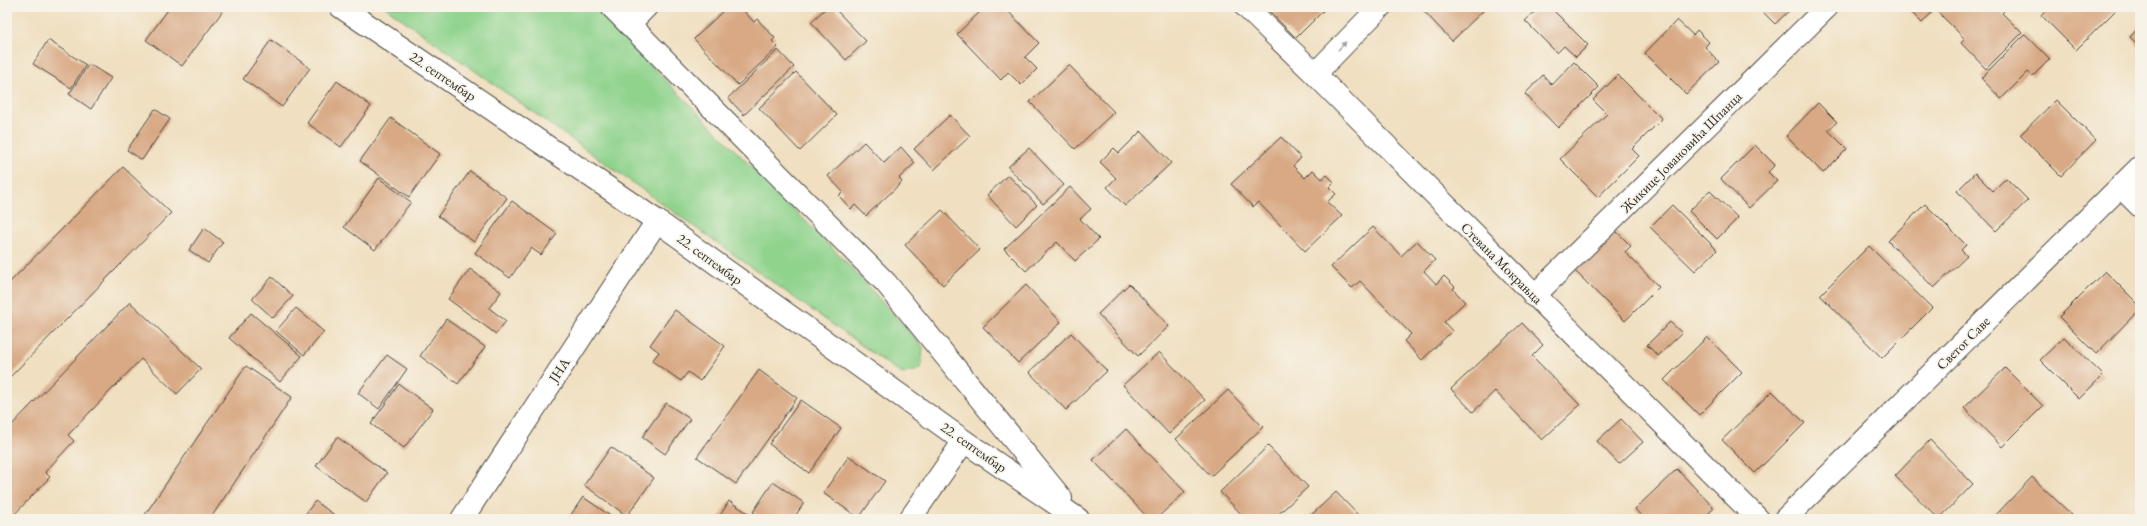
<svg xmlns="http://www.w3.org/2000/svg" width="2147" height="526" font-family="'EB Garamond',serif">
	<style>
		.green { fill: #8fd38d; stroke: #5d7f5c }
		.building { fill: #d8a984 }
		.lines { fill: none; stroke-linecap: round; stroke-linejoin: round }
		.minor-casing { stroke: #494641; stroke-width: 24 }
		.minor { stroke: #fff; stroke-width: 22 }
		.oneway { fill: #a0a0a0 }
		.labels { text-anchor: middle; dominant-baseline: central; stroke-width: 3.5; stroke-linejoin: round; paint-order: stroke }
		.street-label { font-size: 14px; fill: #2b2b2b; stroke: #f7f3e8 }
	</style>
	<rect width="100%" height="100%" fill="#f7f3e8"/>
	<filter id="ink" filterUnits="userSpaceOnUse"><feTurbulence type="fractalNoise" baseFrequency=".025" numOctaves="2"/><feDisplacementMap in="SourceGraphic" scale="8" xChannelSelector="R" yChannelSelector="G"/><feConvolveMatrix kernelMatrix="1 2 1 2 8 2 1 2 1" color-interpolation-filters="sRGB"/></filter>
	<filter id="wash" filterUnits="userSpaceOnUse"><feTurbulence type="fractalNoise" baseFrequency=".012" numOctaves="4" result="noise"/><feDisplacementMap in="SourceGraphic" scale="16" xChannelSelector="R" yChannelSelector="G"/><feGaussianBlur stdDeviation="0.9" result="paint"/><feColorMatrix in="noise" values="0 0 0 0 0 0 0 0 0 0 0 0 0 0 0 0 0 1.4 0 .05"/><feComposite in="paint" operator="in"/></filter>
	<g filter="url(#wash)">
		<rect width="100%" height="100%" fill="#f0dfc0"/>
		<path class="green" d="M385 7H593L843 259 923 347 921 369 902 374Z"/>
		<g id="blocks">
			<g class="building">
				<path d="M170 7 225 8 182 66 146 40Z"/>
				<path d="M727 7H740L754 22 757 19 775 38 772 41 778 47 738 85 694 39Z"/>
				<path d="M827 7H833L866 41 846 60 811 22Z"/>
				<path d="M985 7H1004L1039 43 1025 57 1037 69 1021 85 1008 72 1001 80 957 34Z"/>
				<path d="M1265 7H1323L1325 9 1296 38Z"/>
				<path d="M1420 7H1487L1452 41Z"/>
				<path d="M1540 7H1550L1588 45 1576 57 1564 46 1557 53 1525 21Z"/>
				<path d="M1758 7H1793L1775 24Z"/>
				<path d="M1906 7H2008L2002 13 2022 33 1986 69 1961 43 1965 39 1935 9 1922 23Z"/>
				<path d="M2049 7H2119L2076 50 2041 15Z"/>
				<path d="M1677 20 1693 35 1697 30 1709 42 1705 47 1719 62 1686 94 1645 53Z"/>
				<path d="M2140 26V47L2130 37Z"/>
				<path d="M2025 34 2050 59 2033 76 2028 72 2001 99 1981 78Z"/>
				<path d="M48 40 86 65 71 88 33 64Z"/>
				<path d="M271 40 310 68 282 107 243 79Z"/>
				<path d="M778 50 794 67 744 115 728 98Z"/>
				<path d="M1574 62 1599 87 1558 128 1525 94 1543 75 1552 85Z"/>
				<path d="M89 64 111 78 91 109 69 94Z"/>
				<path d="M1069 65 1114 112 1075 149 1030 102Z"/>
				<path d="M796 72 837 115 800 151 759 108Z"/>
				<path d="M1618 75 1662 119 1632 149 1639 156 1598 197 1560 159 1607 114 1593 100Z"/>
				<path d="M337 81 371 106 341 147 307 123Z"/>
				<path d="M2056 100 2096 140 2061 176 2020 135Z"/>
				<path d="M1818 103 1837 122 1828 130 1847 149 1823 173 1786 136Z"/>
				<path d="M155 109 170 119 142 160 127 150Z"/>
				<path d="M950 115 970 136 934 170 914 149Z"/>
				<path d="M391 118 440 154 409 197 360 161Z"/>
				<path d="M1141 131 1171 163 1125 206 1107 187 1116 178 1100 162 1114 148 1119 153Z"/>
				<path d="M1281 137 1301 158 1293 166 1305 178 1313 170 1322 179 1327 175 1334 182 1329 187 1336 194 1327 202 1342 216 1305 251 1258 202 1253 207 1231 184Z"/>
				<path d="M864 142 884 163 901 147 915 163 899 178 902 182 866 216 855 205 851 209 839 196 843 192 828 176Z"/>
				<path d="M1755 145 1775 165 1768 172 1777 181 1749 208 1721 179Z"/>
				<path d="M1029 148 1064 185 1043 204 1008 167Z"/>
				<path d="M123 167 171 213 7 380V285Z"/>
				<path d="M470 171 507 198 474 242 438 216Z"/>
				<path d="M1975 173 1993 191 2006 178 2028 200 1996 231 1957 191Z"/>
				<path d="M1008 175 1037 205 1016 226 987 195Z"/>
				<path d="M379 178 411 202 375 250 344 227Z"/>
				<path d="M1070 187 1091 209 1080 219 1099 239 1075 261 1057 242 1026 271 1004 249Z"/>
				<path d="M1710 191 1738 218 1717 239 1689 211Z"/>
				<path d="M512 201 557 234 541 255 531 248 510 278 475 253Z"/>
				<path d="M1925 204 1966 245 1961 250 1967 256 1934 288 1888 241Z"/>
				<path d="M1672 205 1717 250 1695 271 1650 227Z"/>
				<path d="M942 210 980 250 943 285 905 245Z"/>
				<path d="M1373 227 1401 256 1417 241 1435 260 1424 271 1436 284 1444 276 1455 287 1453 289 1465 302 1444 322 1452 331 1422 360 1404 341 1411 334 1360 281 1352 288 1331 267Z"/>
				<path d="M204 228 223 242 208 263 189 250Z"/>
				<path d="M1613 228 1631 246 1625 252 1659 287 1625 321 1573 269Z"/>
				<path d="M1869 246 1932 308 1882 358 1820 295Z"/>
				<path d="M470 269 501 292 489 308 506 321 496 334 448 299Z"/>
				<path d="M2105 271 2140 306V309L2096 354 2059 317Z"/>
				<path d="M272 277 293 296 273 318 252 299Z"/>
				<path d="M1129 284 1169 326 1138 356 1098 314Z"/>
				<path d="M1026 285 1061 322 1018 363 983 327Z"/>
				<path d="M130 302 201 369 177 394 141 359 68 435 74 441 45 472 50 477 10 519 7 516V430Z"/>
				<path d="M296 308 324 332 304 355 276 331Z"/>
				<path d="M675 310 725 346 700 381 688 372 681 381 652 361 659 352 650 345Z"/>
				<path d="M251 313 302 356 280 382 229 338Z"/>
				<path d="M446 319 485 347 458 384 420 356Z"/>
				<path d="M1670 322 1682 333 1658 356 1647 345Z"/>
				<path d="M1522 323 1543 345 1532 356 1580 405 1542 440 1495 391 1473 412 1451 389Z"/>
				<path d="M1071 333 1107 371 1066 410 1029 372Z"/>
				<path d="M1707 337 1742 372 1699 415 1664 380Z"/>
				<path d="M2064 337 2103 375 2079 399 2040 360Z"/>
				<path d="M1159 352 1205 400 1169 434 1123 385Z"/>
				<path d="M387 355 407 369 379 409 358 393Z"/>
				<path d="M246 366 292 397 210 519H142Z"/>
				<path d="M2005 368 2043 406 2002 447 1964 408Z"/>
				<path d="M759 370 797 398 736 484 697 457Z"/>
				<path d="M399 384 433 409 404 448 371 424Z"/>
				<path d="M1228 390 1263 427 1211 476 1176 439Z"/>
				<path d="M1772 391 1805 423 1755 473 1722 440Z"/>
				<path d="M801 400 841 428 809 473 769 444Z"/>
				<path d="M666 403 690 419 665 454 642 437Z"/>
				<path d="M1621 419 1643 442 1619 464 1597 441Z"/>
				<path d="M1126 429 1185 492 1156 519H1149L1093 460Z"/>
				<path d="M337 437 387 473 366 502 316 466Z"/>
				<path d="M1930 440 1973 484 1939 519 1895 476Z"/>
				<path d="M1268 446 1308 487 1273 519H1246L1220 492Z"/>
				<path d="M611 447 654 478 627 516 584 485Z"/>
				<path d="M849 456 885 481 859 518 823 493Z"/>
				<path d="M1677 469 1714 508 1703 519H1644L1635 509Z"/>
				<path d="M2032 477 2076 519H1992Z"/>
				<path d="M773 482 804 503 793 519H764L753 512Z"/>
				<path d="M1336 492 1362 519H1307Z"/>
				<path d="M583 497 615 519H568Z"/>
				<path d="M315 501 340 519H302Z"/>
				<path d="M729 501 757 519H718Z"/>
			</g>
		</g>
	</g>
	<g filter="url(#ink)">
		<use href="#blocks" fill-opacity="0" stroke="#494641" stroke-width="1"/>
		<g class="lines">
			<g class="minor-casing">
				<g id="minor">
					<path d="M341 7 657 221 964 441 1078 519"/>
					<path d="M612 7 886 283 1061 498"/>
					<path d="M1246 7 1315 74 1758 519"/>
					<path d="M629 24 646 7"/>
					<path d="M1315 74 1380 7"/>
					<path d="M2121 187 2140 206"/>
					<path d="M1534 296 1827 7"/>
					<path d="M462 519 657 221"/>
					<path d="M910 519 964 441"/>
					<path d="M1785 519 2140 167"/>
				</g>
			</g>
			<use href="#minor" class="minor"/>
		</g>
		<defs><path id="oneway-solid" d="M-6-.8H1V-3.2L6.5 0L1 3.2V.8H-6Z"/></defs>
		<use class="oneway" href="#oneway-solid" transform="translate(1342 46) rotate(-46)"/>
	</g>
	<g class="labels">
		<g class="street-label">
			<text transform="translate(443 76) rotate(34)">22. септембар</text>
			<text transform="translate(1681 152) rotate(-45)">Жикице Јовановића Шпанца</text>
			<text transform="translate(710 259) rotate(36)">22. септембар</text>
			<text transform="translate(1502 263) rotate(45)">Стевана Мокрањца</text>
			<text transform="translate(1963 343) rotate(-45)">Светог Саве</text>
			<text transform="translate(559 370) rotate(-57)">ЈНА</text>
			<text transform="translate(974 447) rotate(35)">22. септембар</text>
		</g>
	</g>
	<rect width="2147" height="526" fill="none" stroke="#f7f3e8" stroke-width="24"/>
</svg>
